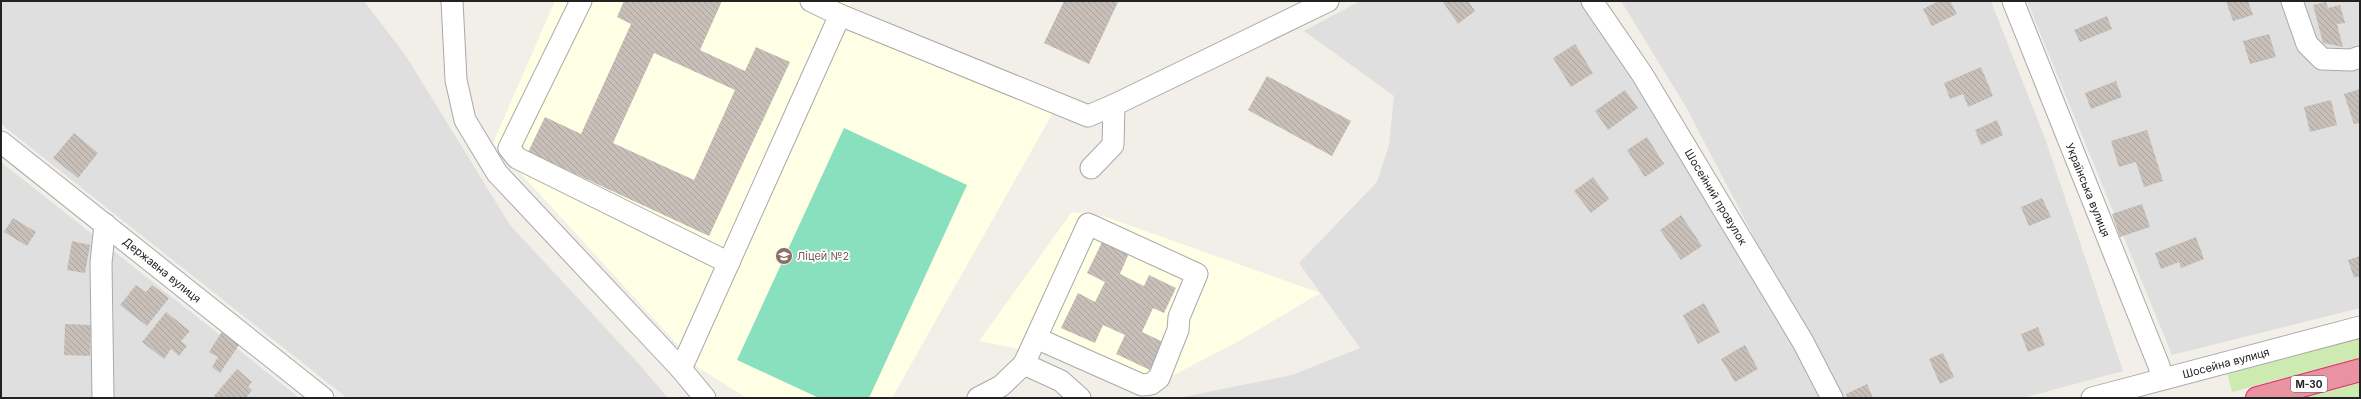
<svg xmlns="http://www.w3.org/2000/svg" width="2361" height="399" font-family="Inter,sans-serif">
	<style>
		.residential { fill: #e0dfdf }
		.education { fill: #ffffe5 }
		.grass { fill: #cdebb0 }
		.pitch { fill: #88e0be }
		.building { fill: url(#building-back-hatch); fill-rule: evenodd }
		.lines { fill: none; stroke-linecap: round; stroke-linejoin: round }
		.minor-casing { stroke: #a9a9a9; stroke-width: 23 }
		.highway-casing { stroke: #dc2a67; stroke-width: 24 }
		.minor { stroke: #fff; stroke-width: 21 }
		.highway { stroke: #e892a2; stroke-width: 22 }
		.labels { text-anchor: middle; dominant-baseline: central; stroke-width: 3.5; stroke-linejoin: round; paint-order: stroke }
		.shield { fill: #fff; stroke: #646464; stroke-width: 1 }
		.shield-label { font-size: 10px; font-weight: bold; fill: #222 }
		.street-label { font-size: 11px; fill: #222; stroke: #fff }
		.education-label { font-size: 11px; fill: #785e54; stroke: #fff; text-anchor: start }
	</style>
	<defs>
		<pattern id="building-back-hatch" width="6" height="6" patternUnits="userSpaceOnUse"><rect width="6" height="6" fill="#c7bfb8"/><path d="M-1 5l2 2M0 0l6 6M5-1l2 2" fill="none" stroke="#aba49e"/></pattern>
	</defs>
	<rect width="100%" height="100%" fill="#f2efe9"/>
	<g class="residential">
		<path d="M1 1H364L406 56 510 225 639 364 668 398H347L1 124Z"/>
		<path d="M1360 1H1596L1686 142 1821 398H1178L1292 375 1360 348 1299 263 1377 182 1389 145 1394 96 1304 31Z"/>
		<path d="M1621 1H1991L2046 141 2123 371 2023 398H1838L1686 107Z"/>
		<path d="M2027 1H2360V308L2172 355Z"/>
		<path d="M1 162 287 388 299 398H1Z"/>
	</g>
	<g class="education">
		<path d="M555 1H851L850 6 1063 95 892 398H747L699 368 493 143Z"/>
		<path d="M1072 212 1106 217 1320 293 1241 340 1137 394 1044 354 979 341Z"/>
	</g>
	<g class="grass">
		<path d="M2360 338V358L2232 392 2227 373Z"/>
		<path d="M2360 381V398H2295Z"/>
	</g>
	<path class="pitch" d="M844 128 967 185 869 398H819L737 360Z"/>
	<g class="building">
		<path d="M624 1H722L700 50 745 71 756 47 790 62 709 236 528 152 545 117 581 134 631 24 617 17ZM654 53 735 90 694 180 613 143Z"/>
		<path d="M1064 1 1118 2 1089 64 1044 43Z"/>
		<path d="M1445 1H1468L1475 11 1458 24 1443 2Z"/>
		<path d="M1939 1H1950L1957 14 1932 26 1923 9Z"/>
		<path d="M2226 1H2248L2253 15 2233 21Z"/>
		<path d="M2326 2 2328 8 2340 5 2345 23 2337 24 2343 47 2323 43 2313 5Z"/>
		<path d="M2107 16 2112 29 2080 42 2074 30Z"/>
		<path d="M2269 34 2276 57 2250 64 2243 41Z"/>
		<path d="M1575 44 1593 73 1571 87 1553 58Z"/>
		<path d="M1981 67 1993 96 1968 107 1963 94 1950 99 1944 83Z"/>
		<path d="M1267 76 1351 121 1332 156 1248 110Z"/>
		<path d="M2116 81 2122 97 2091 109 2085 93Z"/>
		<path d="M2360 89V123L2354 124 2344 94Z"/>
		<path d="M1625 90 1638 108 1608 130 1595 111Z"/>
		<path d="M2331 100 2337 125 2310 132 2304 107Z"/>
		<path d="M1997 120 2003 135 1981 145 1975 130Z"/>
		<path d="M2147 130 2163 181 2144 187 2136 162 2119 167 2111 141Z"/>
		<path d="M74 133 98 153 78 178 53 158Z"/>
		<path d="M1647 137 1664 164 1645 177 1627 150Z"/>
		<path d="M1593 177 1609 199 1591 213 1574 191Z"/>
		<path d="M2042 198 2051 217 2029 226 2021 207Z"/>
		<path d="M2142 204 2150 227 2120 237 2112 214Z"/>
		<path d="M1681 215 1702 246 1681 260 1660 230Z"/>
		<path d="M13 218 36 232 27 246 4 232Z"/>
		<path d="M2196 237 2204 259 2181 268 2179 262 2161 269 2155 253Z"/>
		<path d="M1103 240 1129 253 1120 274 1144 286 1149 275 1176 288 1164 313 1153 308 1142 332 1163 342 1150 370 1116 354 1125 335 1103 325 1095 343 1061 328 1078 293 1095 302 1105 282 1087 273Z"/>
		<path d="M72 241 90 245 85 273 67 270Z"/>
		<path d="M2360 256V276L2354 278 2348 260Z"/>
		<path d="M136 285 146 292 152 285 169 298 147 326 120 305Z"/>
		<path d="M1704 303 1720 332 1698 344 1683 315Z"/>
		<path d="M166 312 190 331 181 341 187 346 179 356 171 349 164 359 142 342Z"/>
		<path d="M65 324 91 325 90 356 64 355Z"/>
		<path d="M2038 327 2045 345 2028 352 2021 334Z"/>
		<path d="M223 330 241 342 220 373 212 367 218 357 209 352Z"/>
		<path d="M1745 345 1758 369 1735 382 1721 359Z"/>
		<path d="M1943 353 1954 377 1940 384 1929 359Z"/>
		<path d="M237 369 252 382 248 387 252 390 246 398H217L214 396Z"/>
		<path d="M1867 384 1873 398H1848L1846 394Z"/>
	</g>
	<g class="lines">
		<g class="minor-casing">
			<g id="minor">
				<path d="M452 1 456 80 465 120 497 173 681 369 705 398"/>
				<path d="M581 1 509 148 517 158 729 263"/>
				<path d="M1592 1 1642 74 1803 342 1832 398"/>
				<path d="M2013 1 2159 366 2163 379"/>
				<path d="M2292 1 2307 44 2322 59 2351 60 2360 57"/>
				<path d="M840 15 1088 116 1114 105"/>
				<path d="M1 142 323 398"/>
				<path d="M1091 168 1113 145 1114 105 1328 1"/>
				<path d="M1024 364 1061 381 1080 398"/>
				<path d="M681 369 840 15 811 1"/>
				<path d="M103 398 101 263 105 224"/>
				<path d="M978 398 1001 386 1024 364 1088 224 1197 274 1179 317 1178 330 1159 378 1151 384 1142 385 1036 338"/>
				<path d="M2092 398 2360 327"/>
			</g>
		</g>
		<g class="highway-casing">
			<path id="highway" d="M2257 398 2360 370"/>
		</g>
		<use href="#minor" class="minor"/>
		<use href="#highway" class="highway"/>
	</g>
	<defs>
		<g id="school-disc" transform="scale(0.9)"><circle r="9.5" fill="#8d6e63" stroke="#fff"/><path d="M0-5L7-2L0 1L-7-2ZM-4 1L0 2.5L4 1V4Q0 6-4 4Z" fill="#fff"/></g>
	</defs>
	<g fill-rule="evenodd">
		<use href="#school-disc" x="784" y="256"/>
	</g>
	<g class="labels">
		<rect class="shield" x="2291" y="376" width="36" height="16" rx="3"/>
		<g class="shield-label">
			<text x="2309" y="384">М-30</text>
		</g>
		<g class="street-label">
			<text transform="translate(2088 190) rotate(68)">Українська вулиця</text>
			<text transform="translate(1716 197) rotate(59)">Шосейний провулок</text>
			<text transform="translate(162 270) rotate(39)">Державна вулиця</text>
			<text transform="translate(2226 363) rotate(-15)">Шосейна вулиця</text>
		</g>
		<g class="education-label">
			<text x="797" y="256">Ліцей №2</text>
		</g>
	</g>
	<rect width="2361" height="399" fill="none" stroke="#222222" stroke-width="4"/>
</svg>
